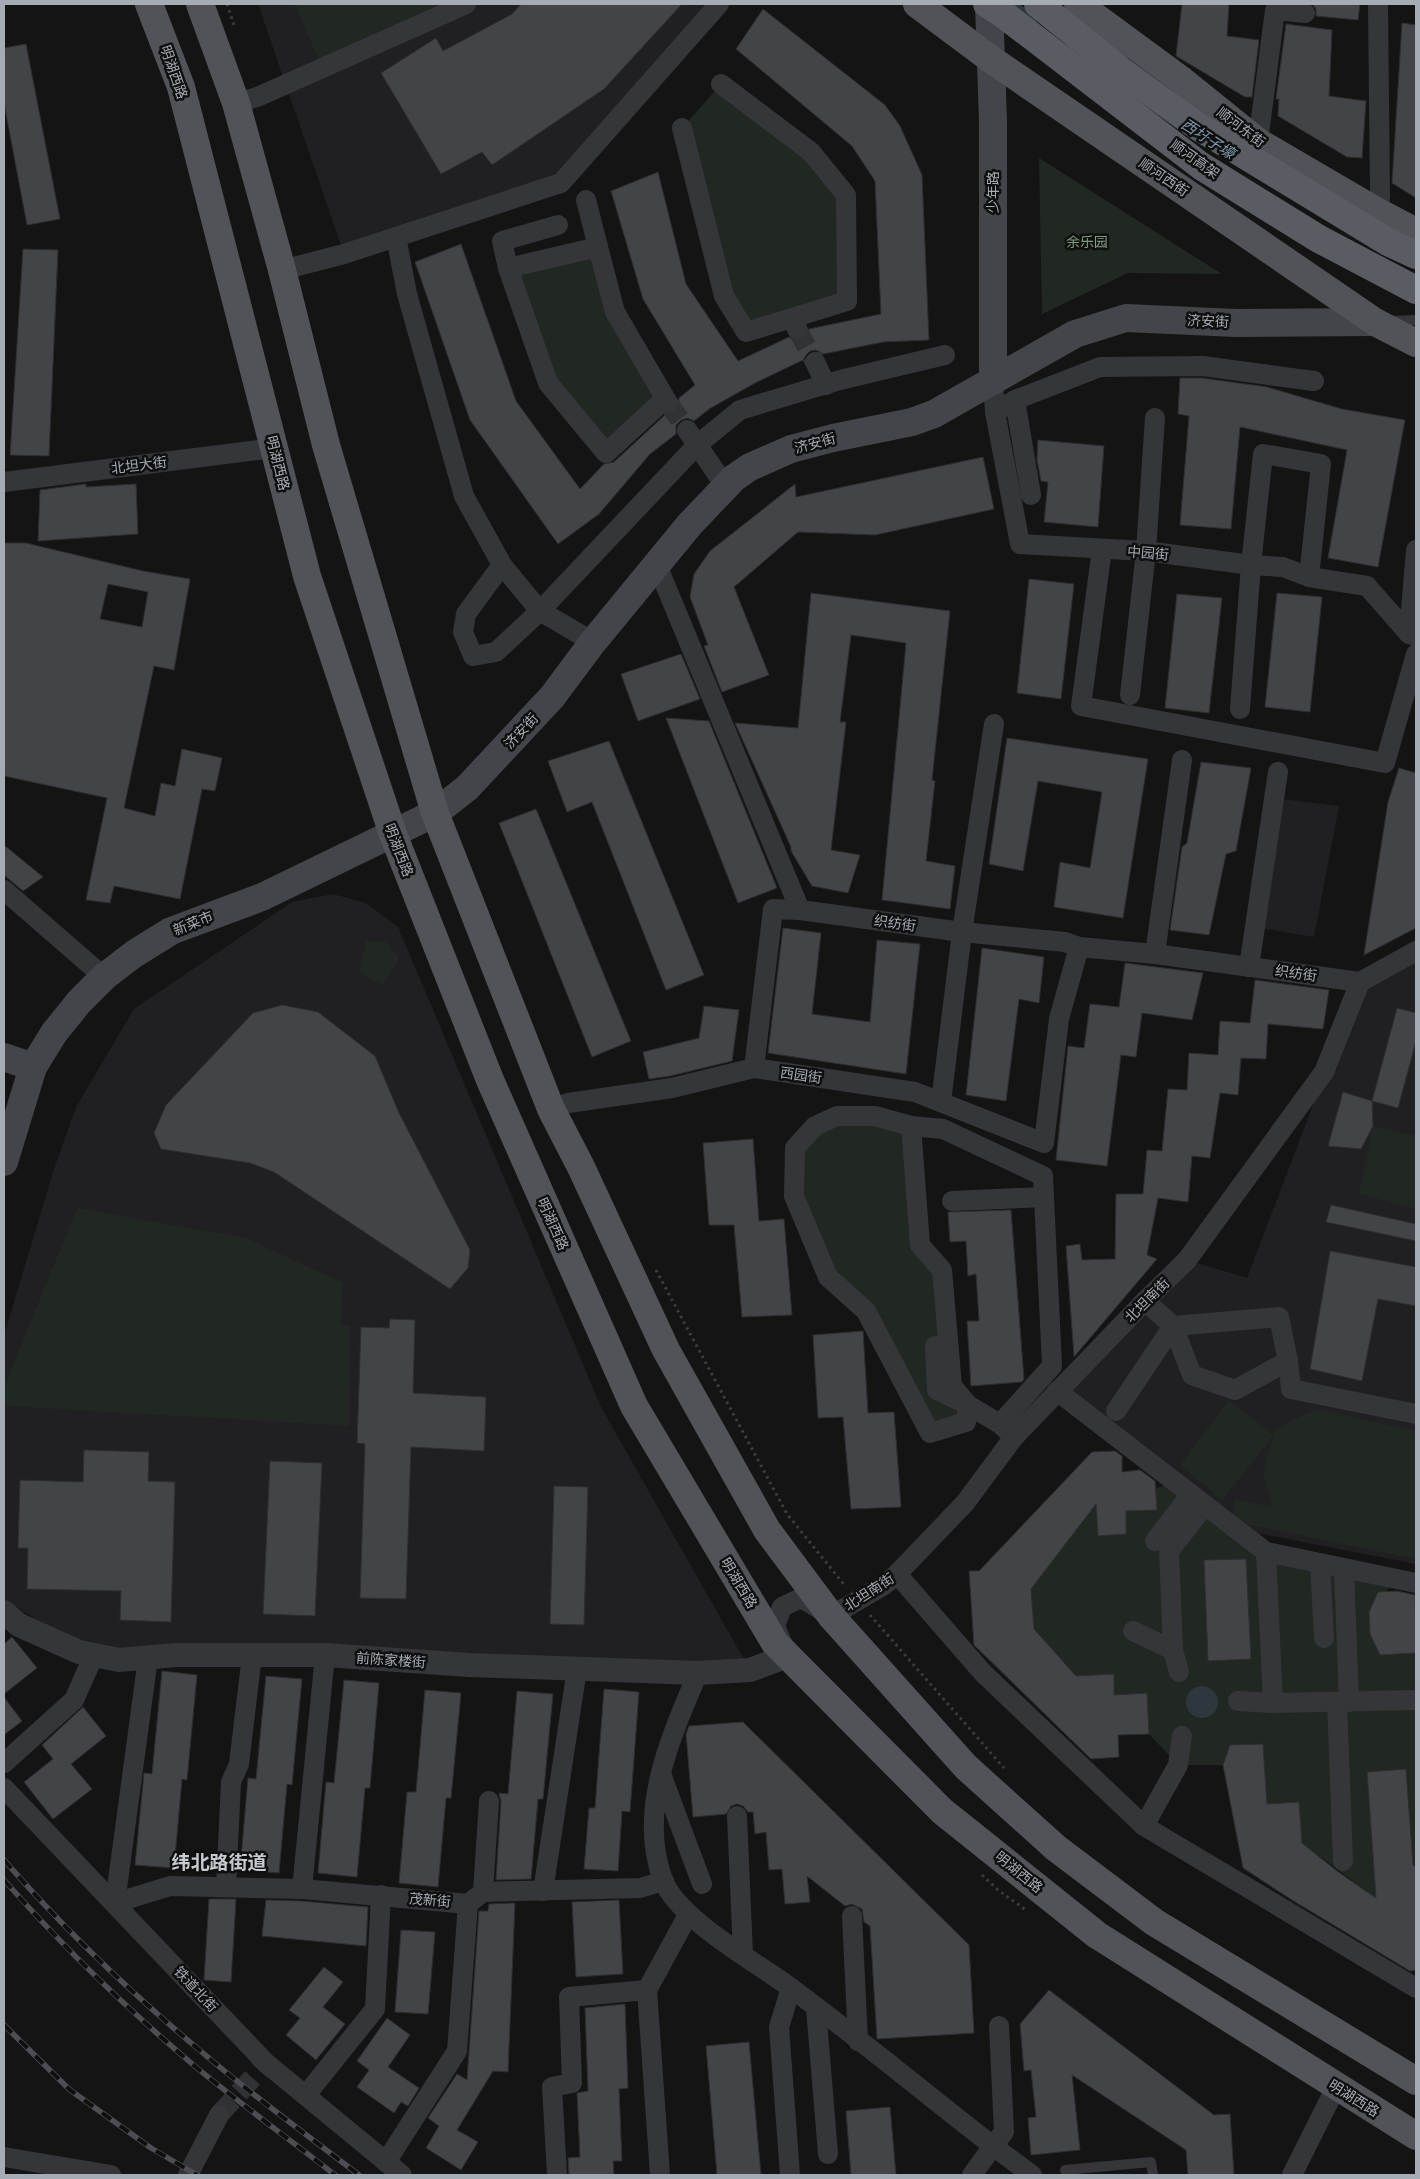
<svg xmlns="http://www.w3.org/2000/svg" width="1420" height="2179" font-family="'DejaVu Sans','Noto Sans SC',sans-serif">
	<style>
		.built { fill: #202022 }
		.green { fill: #202821 }
		.water { fill: #2e373d }
		.lines { fill: none; stroke-linecap: round; stroke-linejoin: round }
		.stream { stroke: #2e373d; stroke-width: 5.5 }
		.building { fill: #434448; stroke: #2e2e31; fill-rule: evenodd }
		.minor-tunnel { stroke: #313235; stroke-width: 20; stroke-dasharray: 20 10; stroke-linecap: butt }
		.path { stroke: #3b3d41; stroke-width: 3; stroke-dasharray: 2.5 4; stroke-linecap: butt }
		.service { stroke: #35363a; stroke-width: 10 }
		.minor { stroke: #35363a; stroke-width: 20 }
		.tertiary { stroke: #35363a; stroke-width: 24 }
		.secondary { stroke: #43454a; stroke-width: 28 }
		.primary { stroke: #515359; stroke-width: 28 }
		.trunk { stroke: #595c62; stroke-width: 28 }
		.rail-casing { stroke: #4c4e53; stroke-width: 5.5 }
		.rail { stroke: #0f0f10; stroke-width: 4; stroke-dasharray: 11; stroke-linecap: butt }
		.trunk-bridge { stroke: #595c62; stroke-width: 28 }
		.labels { text-anchor: middle; dominant-baseline: central; stroke-width: 5; stroke-linejoin: round; paint-order: stroke }
		.street-label { font-size: 14px; fill: #a6acb4; stroke: #0f0f10 }
		.park-label { font-size: 14px; fill: #7f9e7f; stroke: #0f0f10 }
		.water-label { font-size: 15px; font-style: italic; fill: #809bad; stroke: #0f0f10 }
		.district-label { font-size: 19px; font-weight: bold; fill: #c7cad1; stroke: #0f0f10 }
	</style>
	<rect width="100%" height="100%" fill="#141415"/>
	<g class="built">
		<path d="M258 4H719L561 183 344 254Z"/>
		<path d="M1282 799 1339 806 1314 937 1262 928Z"/>
		<path d="M333 894 366 903 398 927 601 1407 750 1670 94 1655 4 1599V1335L54 1169 76 1107 134 1009 292 902Z"/>
		<path d="M1416 951V1564L1257 1533 1057 1391 1187 1260 1247 1278 1360 982Z"/>
	</g>
	<g class="green">
		<path d="M295 4H466L322 68Z"/>
		<path d="M721 84 846 195 847 301 746 332 724 296 682 128Z"/>
		<path d="M1039 158 1222 274 1128 273 1042 314Z"/>
		<path d="M598 247 660 391 606 453 548 383 508 268Z"/>
		<path d="M366 941 386 942 399 958 383 985 359 973Z"/>
		<path d="M837 1116 911 1126 920 1245 942 1270 966 1422 930 1433 866 1311 828 1277 794 1196 795 1148Z"/>
		<path d="M1373 1126 1416 1136V1209L1359 1194Z"/>
		<path d="M77 1208 246 1238 343 1283 341 1326 350 1325 349 1426 4 1406V1388Z"/>
		<path d="M1229 1400 1274 1435 1277 1428 1316 1409 1416 1431V1559L1232 1521 1235 1499 1273 1507 1263 1472 1274 1435 1222 1500 1180 1465Z"/>
		<path d="M1176 1483 1266 1552 1395 1579 1386 1592H1378C1366 1620 1366 1628 1380 1655L1416 1653V1868L1413 1865 1406 1769 1367 1772 1374 1874 1389 1891 1400 1916 1302 1843 1299 1802 1267 1804 1263 1744 1230 1745 1223 1765H1178L1149 1734 1146 1693 1114 1695V1674L1085 1676 1086 1687 1034 1629 1031 1589 1096 1504 1098 1536 1126 1534V1511L1156 1510 1155 1488Z"/>
	</g>
	<circle class="water" cx="1202" cy="1702" r="16"/>
	<g class="lines">
		<path class="stream" d="M1015 4 1035 19"/>
	</g>
	<g class="building">
		<path d="M521 4H682L604 89 492 165 482 152 441 174 381 73 436 38 443 51 512 14Z"/>
		<path d="M1182 4H1229L1227 36 1259 40 1252 97H1245L1176 56Z"/>
		<path d="M1312 4H1360L1358 20 1316 16V9Z"/>
		<path d="M763 9 885 105 900 126 922 175 929 340 883 342 823 354 816 350 810 351 806 355 803 360 755 383 709 409 694 421 687 418 681 420 676 425V434L650 454 599 514 558 544 470 420 415 262 461 244 516 401 580 489 604 464 614 462 666 414 674 413 678 408 679 398 695 385 643 299 611 191 658 172 686 284 738 361 789 337 795 341 801 340 807 335 809 329 881 314 875 181 852 146 736 49Z"/>
		<path d="M1402 23 1416 25V198L1392 183Z"/>
		<path d="M1286 24 1332 30 1329 96 1366 101 1362 158 1347 157 1278 116 1279 99H1276Z"/>
		<path d="M26 44 60 219 27 225 4 103V48Z"/>
		<path d="M23 249 58 250 49 456 10 455Z"/>
		<path d="M1180 378H1202L1267 387 1342 409 1405 420 1378 567 1328 558 1347 450 1240 427 1231 529 1180 525 1189 416 1178 414Z"/>
		<path d="M1038 440 1104 446 1098 527 1044 522 1048 482 1041 481 1037 460Z"/>
		<path d="M983 457 994 509 875 535 798 532 734 587 769 675 722 692 704 646 708 645 690 597 694 574 710 551 795 484 796 497Z"/>
		<path d="M86 484V487L136 484 138 534 38 541 40 490Z"/>
		<path d="M4 543H26L143 571 190 579 174 670 154 666 124 808 155 816 161 783 175 786 182 749 222 758 215 791 202 789 180 899 114 886 110 903 86 900 107 798 4 776ZM108 584 148 592 142 627 100 619Z"/>
		<path d="M1029 579 1074 584 1061 699 1017 693Z"/>
		<path d="M811 593 950 611 932 780 935 781 926 861 955 866 950 909 882 900 906 643 851 635 840 722H846L831 850 860 855 848 893 812 886 791 851V847L735 723 798 728Z"/>
		<path d="M1277 593 1322 597 1310 712 1265 707Z"/>
		<path d="M1177 594 1222 598 1209 713 1165 708Z"/>
		<path d="M681 654 700 699 638 721 621 674Z"/>
		<path d="M666 718 709 721 777 888 738 903Z"/>
		<path d="M1007 738 1148 759 1123 918 1054 907 1060 862 1090 868 1102 792 1038 781 1023 871 989 864Z"/>
		<path d="M609 741 704 975 666 990 592 802 567 812 548 761Z"/>
		<path d="M1201 762 1251 768 1236 851 1226 854 1209 935 1170 930 1182 847 1187 843Z"/>
		<path d="M1399 768 1416 773V928L1364 955 1388 802Z"/>
		<path d="M536 809 631 1041 592 1057 499 823Z"/>
		<path d="M4 845 43 877 23 891 4 875Z"/>
		<path d="M783 928 821 933 812 1014 870 1022 877 940 920 944 906 1074 768 1053Z"/>
		<path d="M982 948 1044 957 1039 1003 1019 999 1006 1101 966 1095Z"/>
		<path d="M1125 963 1203 973 1192 1020 1142 1013 1136 1057 1121 1055 1107 1166 1056 1160 1068 1046 1084 1048 1090 1004 1119 1007Z"/>
		<path d="M1255 980 1329 990 1323 1029 1268 1024 1266 1059 1241 1058 1238 1095 1220 1093 1210 1158 1192 1156 1188 1202 1158 1198 1147 1255 1157 1259 1074 1357 1066 1246 1080 1244 1082 1260 1115 1259 1116 1194H1143L1147 1150 1162 1151 1168 1089 1187 1090 1189 1053 1218 1055 1220 1021 1250 1023Z"/>
		<path d="M282 1005 318 1012 375 1056 399 1113 470 1250 468 1268 450 1289 274 1172 250 1163 161 1149 154 1133 166 1105 253 1013Z"/>
		<path d="M704 1006 739 1010 732 1061 670 1076 649 1079 643 1052 699 1038Z"/>
		<path d="M1397 1008 1416 1013V1041L1398 1108 1372 1101Z"/>
		<path d="M1343 1092 1372 1101 1373 1126 1361 1149 1328 1146Z"/>
		<path d="M753 1139 759 1221 784 1219 792 1315 742 1317 734 1225H709L703 1143Z"/>
		<path d="M1331 1205 1416 1224V1241L1326 1222Z"/>
		<path d="M1011 1210 1024 1379 1022 1382 971 1386 967 1321H979L976 1274 968 1276 966 1241 950 1242 948 1212Z"/>
		<path d="M1330 1251 1416 1267V1306L1378 1299 1362 1381 1310 1369Z"/>
		<path d="M390 1319 415 1320 413 1393 486 1397 484 1451 411 1447 406 1599 360 1598 365 1444 357 1443 361 1327 389 1328Z"/>
		<path d="M863 1331 868 1413 894 1412 901 1507 851 1509 843 1417 818 1418 813 1335Z"/>
		<path d="M84 1450 149 1452 148 1481 175 1482 171 1622 120 1620 121 1591 27 1589 28 1548H18L20 1480 83 1482Z"/>
		<path d="M1115 1451 1122 1456V1472L1140 1470 1155 1481 1157 1510 1126 1511V1534L1098 1536 1096 1504 1031 1589 1034 1629 1076 1676 1114 1674V1695L1147 1693 1149 1734 1118 1735 1119 1757 1091 1759 974 1645 969 1571H979L1092 1452Z"/>
		<path d="M270 1461 322 1463 315 1616 263 1614Z"/>
		<path d="M554 1486 588 1487 584 1625 550 1624Z"/>
		<path d="M1246 1559 1251 1659 1208 1661 1204 1560Z"/>
		<path d="M1397 1591 1415 1595 1416 1653 1380 1655 1370 1634 1369 1612 1378 1592Z"/>
		<path d="M12 1637 37 1668 4 1694V1644Z"/>
		<path d="M162 1671 197 1675 187 1780 182 1779 174 1868 135 1865 144 1773 152 1774Z"/>
		<path d="M266 1676 302 1679 292 1785 287 1784 279 1873 240 1870 248 1778 256 1779Z"/>
		<path d="M344 1680 379 1683 370 1788H365L357 1877 318 1873 326 1782 334 1783Z"/>
		<path d="M604 1689 639 1692 630 1812 622 1811 618 1871 584 1869 589 1808H595Z"/>
		<path d="M425 1690 461 1693 451 1798H446L438 1887 399 1883 407 1792H416Z"/>
		<path d="M517 1691 553 1694 543 1799H538L531 1879 496 1880 501 1802 499 1793 508 1794Z"/>
		<path d="M4 1697 22 1721 4 1735Z"/>
		<path d="M83 1707 106 1736 71 1764 92 1789 53 1819 24 1782 53 1759 42 1745Z"/>
		<path d="M743 1722 969 1945 974 2033 877 2039 870 1926 864 1922 862 1909 852 1904 845 1906 807 1876 810 1902 785 1904 782 1869 769 1870 766 1832 755 1834 753 1812H748L743 1806 737 1804 731 1806 726 1814 693 1817 686 1734 689 1726Z"/>
		<path d="M1263 1744 1267 1804 1299 1802 1302 1843 1337 1871 1376 1898 1367 1772 1406 1769 1413 1865 1416 1868V1970L1410 1971 1292 1900 1243 1868 1223 1765 1230 1745Z"/>
		<path d="M209 1899H236L231 1982 204 1980Z"/>
		<path d="M266 1900 301 1901 368 1907 366 1946 262 1936Z"/>
		<path d="M619 1900 623 1974 576 1977 572 1902Z"/>
		<path d="M515 1903 508 2072 493 2071 457 2130 478 2142 461 2170 426 2148 439 2126 428 2118 457 2074 467 2080 479 1911H488L489 1904Z"/>
		<path d="M401 1930 435 1932 428 2014 395 2012Z"/>
		<path d="M324 1967 343 1982 323 2007 345 2024 316 2060 286 2035 300 2018 289 2010Z"/>
		<path d="M1049 1990 1214 2115 1230 2114 1234 2175H1188L1186 2150 1072 2075 1080 2150 1031 2155 1028 2118 1036 2117 1031 2070 1024 2071 1020 2024Z"/>
		<path d="M625 2004 628 2088 619 2089 622 2161H613L614 2175H569L568 2158 580 2157 577 2093 588 2091 585 2008Z"/>
		<path d="M387 2018 410 2035 388 2067 419 2088 408 2106 401 2102 394 2113 357 2087 369 2070 357 2061Z"/>
		<path d="M749 2042 761 2175H717L706 2046Z"/>
		<path d="M890 2107 896 2175H851L846 2111Z"/>
	</g>
	<g class="lines">
		<g class="minor-tunnel">
			<path d="M797 329 815 362"/>
			<path d="M668 403 687 430"/>
			<path d="M219 2115 266 2063"/>
		</g>
		<g class="path">
			<path d="M227 4 234 25"/>
			<path d="M656 1270 787 1514 846 1587"/>
			<path d="M870 1615 1004 1768"/>
			<path d="M982 1875 998 1890 1026 1910"/>
		</g>
		<g class="service">
			<path d="M1390 321 1416 320"/>
			<path d="M1065 2170 1151 2162 1153 2175"/>
		</g>
		<g class="minor">
			<path d="M721 84 811 152 846 195 847 301 792 318 797 329"/>
			<path d="M236 103 257 97 466 4"/>
			<path d="M682 128 724 296 746 332 792 318"/>
			<path d="M1258 142 1275 10 1305 13"/>
			<path d="M586 200 598 247"/>
			<path d="M1378 212 1380 197 1378 4"/>
			<path d="M558 225 502 241 508 268 548 383 606 453 665 399"/>
			<path d="M396 237 407 294 464 496 502 565 540 611 697 445 740 410 840 380 945 355"/>
			<path d="M508 268 598 247 615 312 668 403"/>
			<path d="M282 270 344 254 561 183 719 4"/>
			<path d="M815 362 826 385"/>
			<path d="M993 381 995 412 1020 544 1146 551 1251 565 1283 567 1309 577 1367 586 1409 634 1416 636"/>
			<path d="M1015 400 1100 367 1203 366 1314 381"/>
			<path d="M1004 407 1015 400 1031 495"/>
			<path d="M687 430 726 487"/>
			<path d="M4 482 274 448"/>
			<path d="M1102 549 1081 706 1385 763 1416 654"/>
			<path d="M502 565 466 614 463 632 473 656 496 652 540 611 593 642"/>
			<path d="M657 565 800 910 962 932 1065 942 1079 947 1155 954 1360 982"/>
			<path d="M1409 634 1416 550"/>
			<path d="M1130 695 1146 551 1155 418"/>
			<path d="M1240 709 1251 565 1263 454 1321 464 1309 577"/>
			<path d="M4 890 104 977"/>
			<path d="M1155 954 1182 760"/>
			<path d="M1249 967 1278 772"/>
			<path d="M754 1068 773 909 800 910"/>
			<path d="M941 1102 962 932 994 724"/>
			<path d="M551 1109 568 1103 672 1088 754 1068 915 1092 1044 1143 1059 1019 1079 947"/>
			<path d="M911 1126 920 1245 942 1270 952 1386 968 1405"/>
			<path d="M952 1201 1044 1197"/>
			<path d="M1145 1301 1173 1326 1279 1317 1288 1361 1291 1389 1416 1414"/>
			<path d="M935 1346 937 1390 962 1402"/>
			<path d="M1057 1391 1266 1552 1416 1583"/>
			<path d="M1116 1411 1173 1326 1192 1375 1235 1390 1288 1361"/>
			<path d="M1000 1424 1052 1366 1043 1176 943 1129 911 1126 875 1116H837L815 1126 795 1148 794 1196 828 1277 866 1311 930 1433 966 1422 968 1405 1000 1424 1014 1437"/>
			<path d="M1155 1541 1191 1494"/>
			<path d="M1266 1552 1273 1703"/>
			<path d="M1320 1564 1324 1638"/>
			<path d="M1344 1569 1349 1702"/>
			<path d="M897 1574 983 1673 1144 1826 1178 1765 1182 1736"/>
			<path d="M1133 1631 1173 1650 1179 1672"/>
			<path d="M783 1645 775 1626 782 1607 801 1598 831 1616 884 1585 897 1574 965 1503 1014 1437 1145 1301 1187 1260 1324 1072 1360 982 1416 951"/>
			<path d="M1173 1650 1169 1551 1205 1505"/>
			<path d="M148 1658 115 1903 170 1886 302 1889 468 1904"/>
			<path d="M698 1673C671 1736 637 1811 663 1880 679 1920 756 1962 791 1988 860 2039 926 2094 993 2146L1004 2132 999 2026"/>
			<path d="M1238 1701 1273 1703 1416 1700"/>
			<path d="M1337 1702 1343 1861"/>
			<path d="M4 1763 74 1700 94 1655"/>
			<path d="M661 1774 702 1884"/>
			<path d="M4 1788 266 2063 402 2175"/>
			<path d="M737 1816 743 1954"/>
			<path d="M1144 1826 1416 1988"/>
			<path d="M226 1887 231 1782 239 1764 252 1655"/>
			<path d="M302 1889 325 1655"/>
			<path d="M543 1891 577 1669"/>
			<path d="M483 1892 489 1801"/>
			<path d="M468 1904 483 1892 640 1888 664 1881"/>
			<path d="M852 1916 858 2041"/>
			<path d="M816 2008 828 2154"/>
			<path d="M306 2095 375 2009 381 1895"/>
			<path d="M4 2157 111 2175"/>
			<path d="M386 2162 457 2051 468 1904"/>
			<path d="M188 2175 219 2115"/>
			<path d="M557 2175 552 2087 572 2083 569 1997 647 1990"/>
			<path d="M660 2175 647 1990 688 1915"/>
			<path d="M790 2175 779 2027 791 1988"/>
			<path d="M972 2175 993 2146 1032 2175"/>
			<path d="M1292 2175 1336 2087"/>
		</g>
		<path class="tertiary" d="M4 1612 19 1625 79 1652 119 1660 176 1655H325L469 1665 698 1673 750 1670 788 1656"/>
		<g class="secondary">
			<path d="M989 4 993 122V381"/>
			<path d="M4 1057 33 1067"/>
			<path d="M4 1162 33 1067 54 1033 79 1002 104 977 134 954 171 931 262 897 435 813 467 788 552 697 593 642 690 524 734 478 750 467 791 449 833 438 912 422 934 414 1075 334 1126 318 1236 323 1375 322"/>
		</g>
		<g class="primary">
			<path d="M149 4 181 87 307 576 393 834 490 1080 634 1406 775 1643 942 1811 1097 1935 1416 2136"/>
			<path d="M200 4 236 103 282 270 326 445 435 813 551 1109 581 1167 666 1350 767 1530 831 1616 966 1767 1056 1848 1154 1922 1416 2081"/>
			<path d="M917 4 992 60 1375 322 1416 343"/>
			<path d="M1078 4 1180 79 1258 142 1378 212 1416 232"/>
		</g>
		<g class="trunk">
			<path d="M990 4 1201 166 1319 239 1416 290"/>
			<path d="M1038 4 1120 70 1197 126 1388 242 1416 255"/>
		</g>
		<g class="rail-casing">
			<g id="rail">
				<path d="M4 1860C64 1929 132 1994 203 2053 253 2096 307 2135 359 2175"/>
				<path d="M4 1880C63 1947 128 2010 197 2068 242 2105 289 2139 335 2175"/>
				<path d="M4 2025 70 2090 151 2148 197 2175"/>
			</g>
		</g>
		<use href="#rail" class="rail"/>
		<path class="trunk-bridge" d="M987 4 1006 16"/>
	</g>
	<g class="labels">
		<g class="street-label">
			<text transform="translate(174 72) rotate(71)">明湖西路</text>
			<text transform="translate(1241 127) rotate(37)">顺河东街</text>
			<text transform="translate(1195 159) rotate(35)">顺河高架</text>
			<text transform="translate(1164 177) rotate(34)">顺河西街</text>
			<text transform="translate(993 192) rotate(-90)">少年路</text>
			<text transform="translate(1208 321) rotate(3)">济安街</text>
			<text transform="translate(815 443) rotate(-15)">济安街</text>
			<text transform="translate(278 463) rotate(76)">明湖西路</text>
			<text transform="translate(139 465) rotate(-7)">北坦大街</text>
			<text transform="translate(1148 553) rotate(5)">中园街</text>
			<text transform="translate(521 731) rotate(-47)">济安街</text>
			<text transform="translate(399 850) rotate(69)">明湖西路</text>
			<text transform="translate(193 923) rotate(-22)">新菜市</text>
			<text transform="translate(895 923) rotate(8)">织纺街</text>
			<text transform="translate(1296 973) rotate(8)">织纺街</text>
			<text transform="translate(801 1075) rotate(8)">西园街</text>
			<text transform="translate(553 1224) rotate(66)">明湖西路</text>
			<text transform="translate(1147 1300) rotate(-45)">北坦南街</text>
			<text transform="translate(739 1583) rotate(59)">明湖西路</text>
			<text transform="translate(869 1592) rotate(-33)">北坦南街</text>
			<text transform="translate(391 1660) rotate(4)">前陈家楼街</text>
			<text transform="translate(1019 1872) rotate(39)">明湖西路</text>
			<text transform="translate(430 1900) rotate(5)">茂新街</text>
			<text transform="translate(196 1989) rotate(47)">铁道北街</text>
			<text transform="translate(1354 2098) rotate(32)">明湖西路</text>
		</g>
		<g class="park-label">
			<text x="1087" y="242">余乐园</text>
		</g>
		<g class="water-label">
			<text transform="translate(1208 139) rotate(33)">西圩子壕</text>
		</g>
		<g class="district-label">
			<text x="219" y="1862">纬北路街道</text>
		</g>
	</g>
	<rect width="1420" height="2179" fill="none" stroke="#a6acb4" stroke-width="10"/>
</svg>
